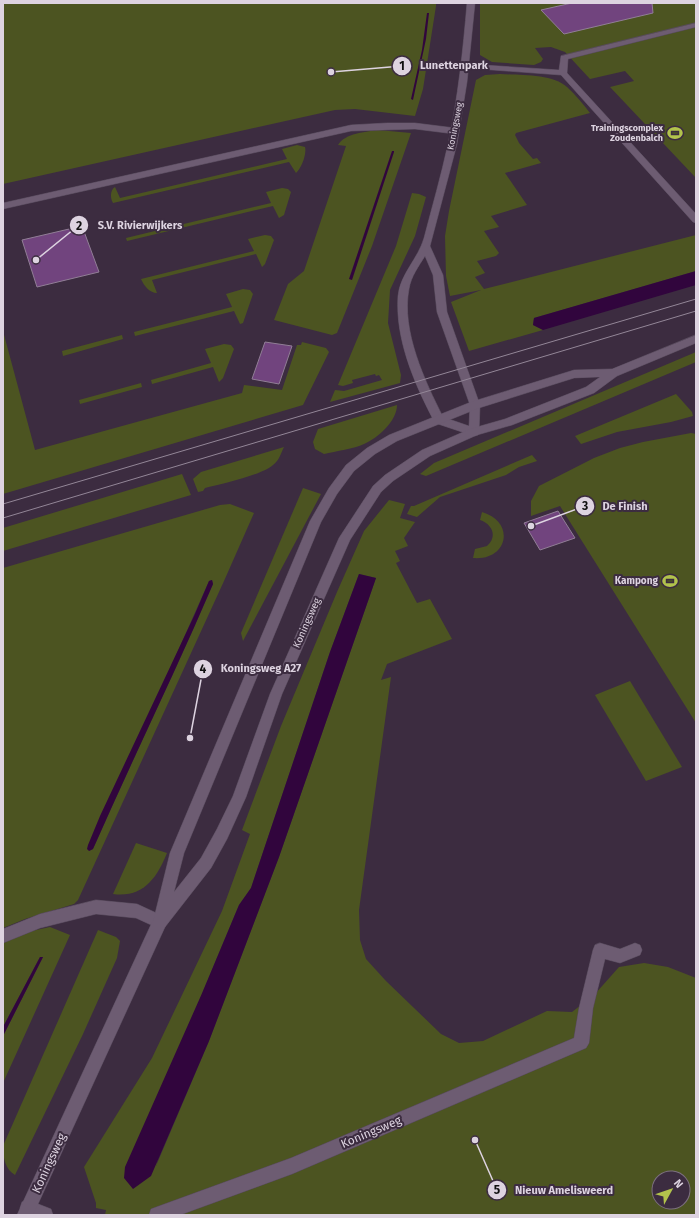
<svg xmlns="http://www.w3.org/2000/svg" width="699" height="1218" font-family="'Fira Sans',sans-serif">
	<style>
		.green { fill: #4c5421; fill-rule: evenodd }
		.water { fill: #31053d }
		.building { fill: #71447e; stroke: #917e96 }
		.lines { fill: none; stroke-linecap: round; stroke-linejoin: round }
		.service-casing { stroke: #56495b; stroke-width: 1 }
		.tertiary-casing { stroke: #56495b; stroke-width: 1 }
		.secondary-casing { stroke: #56495b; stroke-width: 1 }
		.service { fill: #6d5c72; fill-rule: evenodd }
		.tertiary { fill: #6d5c72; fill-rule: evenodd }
		.secondary { fill: #6d5c72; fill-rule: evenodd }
		.tram { stroke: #938697; stroke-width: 1 }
		.labels { text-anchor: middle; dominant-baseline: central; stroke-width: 4; stroke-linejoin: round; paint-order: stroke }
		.far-street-label { font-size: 9px; fill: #ddd3e0; stroke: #3c2c40 }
		.far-poi-label { font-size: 9px; font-weight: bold; fill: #ddd3e0; stroke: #3c2c40; text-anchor: end }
		.poi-label { font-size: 10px; font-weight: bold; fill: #ddd3e0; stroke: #3c2c40; text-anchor: end }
		.street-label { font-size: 10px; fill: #ddd3e0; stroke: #3c2c40 }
		.near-street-label { font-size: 12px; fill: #ddd3e0; stroke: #3c2c40 }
		.leader { fill: none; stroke: #ddd3e0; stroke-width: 1.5 }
		.callout-dot { fill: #ddd3e0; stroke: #3c2c40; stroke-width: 1.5 }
		.mark-label { font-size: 12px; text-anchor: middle; font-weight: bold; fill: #111 }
		.callout-label { font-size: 11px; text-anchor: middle; font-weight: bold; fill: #ddd3e0; stroke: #3c2c40; stroke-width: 4; stroke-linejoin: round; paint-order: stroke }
	</style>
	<rect width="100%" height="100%" fill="#3c2c40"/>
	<g class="green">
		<path d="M3 3H436V6L423 89 415 116 355 109 335 110 3 184Z"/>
		<path d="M480 3H696V178L610 87 634 81 625 71 590 79 565 52 551 47 535 48 543 59 541 62 534 65 492 62 480 55Z"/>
		<path d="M500 74C519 75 553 74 567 87 576 95 583 104 590 113L516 133 515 135 519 143 533 159 537 158 541 163 505 173 527 205 491 216 499 227 484 231 499 253 496 256 477 261 485 273 475 277 484 289 696 235V271L534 318 533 325 543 330 469 351 451 302 481 290 450 296 446 276 445 236 449 211 476 80 485 75Z"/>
		<path d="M378 130 411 133 372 246 337 333 332 335 274 320 288 284 304 271 346 146 338 145C345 133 366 132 378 130Z"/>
		<path d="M297 145 305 147C307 154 301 169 296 173L289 162 113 203C110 198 110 190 115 187L120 198 287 159 282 149Z"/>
		<path d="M282 188 288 189 291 192 284 215 279 218 273 206 127 241 126 238 271 203 266 192Z"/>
		<path d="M412 193 419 194 426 197 415 236 390 290 388 323 401 375 400 383 330 402 335 390 344 391 382 380 379 375 376 376 375 374 352 380 353 383 343 386 338 385 396 246Z"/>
		<path d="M265 235 271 236 274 240 265 264 262 267 256 254 152 280 157 293C150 293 144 286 141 279L254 251 248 239Z"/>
		<path d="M243 289 250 290 253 294 243 323 240 324 234 311 135 336 134 332 232 307 226 294Z"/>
		<path d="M3 331 35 450 242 393 244 385 282 390 297 345H301L302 342 326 348 329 352 303 405 3 494Z"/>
		<path d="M122 335 123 339 63 356 62 351Z"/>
		<path d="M224 344 231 345 234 349 223 378 219 382 213 367 152 384 151 380 211 363 205 349Z"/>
		<path d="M696 352V362L426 476 420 474 434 463Z"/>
		<path d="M141 383 142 387 80 404 79 400Z"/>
		<path d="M676 394 692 412 693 416 671 422 617 432 581 444 575 436Z"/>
		<path d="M397 405C397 421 378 438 364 444 354 449 336 451 324 454L315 449 313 442 318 429Z"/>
		<path d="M691 433 696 434V723L560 506 531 516V501L539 486 594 458 620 448 643 442Z"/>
		<path d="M284 447C281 453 279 461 273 465 262 475 221 484 205 488L203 491 198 492 193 479 201 472Z"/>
		<path d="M532 455 537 461 519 467 506 475 440 497 417 517 407 514 411 506H414Z"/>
		<path d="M182 474 191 495 3 551V528Z"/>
		<path d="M303 488 321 494 243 641 241 633Z"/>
		<path d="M389 500 405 504 400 518 415 522 404 538 408 546 395 551 400 561 396 563 417 603 430 599 452 639 387 664 381 680 391 677 359 910 360 940 366 959 386 981 441 1034 459 1043 483 1041 547 1011 572 1012 595 994 619 967 644 963 668 967 696 978V1215H105L106 1210 96 1208V1203L84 1167 152 1058 222 911 250 834 242 830 281 726 337 592 364 531ZM359 574 376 578 279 857 209 1041 156 1166 203 991 239 905 251 888 330 652ZM659 1178H683V1202H659Z"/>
		<path d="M230 504 254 513 224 581 78 900 74 904 25 919 3 928V568L220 505ZM212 580 213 584C175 673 132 760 93 849L89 851 209 581Z"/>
		<path d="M482 512C516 522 508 561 473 558L475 549 487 546C498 536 492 524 480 520Z"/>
		<path d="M630 681 682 767 646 781 595 695Z"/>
		<path d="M136 843 167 853C157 878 143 898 113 894Z"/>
		<path d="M50 927 70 935 3 1083V1036L43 957H40L3 1027V943L27 932Z"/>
		<path d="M98 930 116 937 120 941 117 958 83 1034 15 1175C5 1169 3 1158 3 1146Z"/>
	</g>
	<g class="water">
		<path d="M427 13H429L426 39 413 100 411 99 422 50Z"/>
		<path d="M392 151H394V152L352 280 349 279Z"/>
		<path d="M696 271V285L543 330 533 325 534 318Z"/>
		<path d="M359 574 376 578 279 857 209 1041 151 1176 133 1189 124 1178 125 1167 203 991 239 905 251 888 330 652Z"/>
		<path d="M212 580 213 584C175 673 132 760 93 849L89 851 87 849 88 845 100 816 195 614 209 581Z"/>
		<path d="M40 957H43L3 1036V1027Z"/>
	</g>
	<g class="building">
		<path d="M572 3H652L653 13 564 34 541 10Z"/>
		<path d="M82 226 99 272 37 287 22 240Z"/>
		<path d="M265 342 292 346 279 384 252 379Z"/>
		<path d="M558 511 575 538 540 550 524 523Z"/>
	</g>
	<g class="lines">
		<g class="service-casing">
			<g id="service">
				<path d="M696 23V27L568 59 567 73 696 214V223L693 222 561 75 438 66 434 64 438 62 559 70 561 56Z"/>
				<path d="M387 123H415L455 128 459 131 455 134 415 129 351 131 3 209V203L351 125Z"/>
				<path d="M96 900 137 904 165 917 167 922 165 927 160 929 136 918 96 914 40 928 3 943V929L40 914Z"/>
				<path d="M600 943 620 949 635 943 640 945 642 950 640 955 620 963 605 959 593 1008 589 1043 586 1048 292 1174 180 1215H149L151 1209 291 1158 574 1038 579 1008 593 950 595 945Z"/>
				<path d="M28 1200 51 1209 53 1215 22 1214 20 1208 22 1202Z"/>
			</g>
		</g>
		<g class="tertiary-casing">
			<path id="tertiary" d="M467 3H475L467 82 457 144 430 246 443 275 447 312 480 405 479 432 478 435 474 436 435 423C415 385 395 340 398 296 400 274 418 259 424 238 432 207 441 176 448 144 458 98 463 50 467 3ZM425 256 433 275 437 312 470 405 469 426 443 417C425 381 401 331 409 289 411 276 419 266 425 256Z"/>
		</g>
		<g class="secondary-casing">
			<path id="secondary" d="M696 335V343L617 376 594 393 512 425 477 435 430 456 393 481 381 492 350 540 282 694 246 797 227 839 211 868 165 927 33 1215H17L154 918 170 853 310 521 329 488 346 465 367 448 389 435 471 402 574 370 612 369ZM600 377 586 387 505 419 470 429 422 450 385 475 373 486 339 538 270 694 233 796 217 829 201 858 174 892 184 853 321 522 337 494 354 471 375 454 397 441 479 408 574 378Z"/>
		</g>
		<use href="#service" class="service"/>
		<use href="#tertiary" class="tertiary"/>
		<use href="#secondary" class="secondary"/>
		<g class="tram">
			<path d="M3 504 696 299"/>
			<path d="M3 518 696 311"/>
		</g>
	</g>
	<defs>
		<g id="stadium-bare" transform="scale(1.2)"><path d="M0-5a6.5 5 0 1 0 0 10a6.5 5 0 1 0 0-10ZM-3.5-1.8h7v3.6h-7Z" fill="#b2c34c" stroke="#3c2c40" stroke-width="2.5" paint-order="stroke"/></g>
	</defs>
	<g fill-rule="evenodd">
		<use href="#stadium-bare" x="675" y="133"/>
		<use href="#stadium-bare" x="670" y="581"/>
	</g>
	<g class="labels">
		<g class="far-street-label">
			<text transform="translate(455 126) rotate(-79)">Koningsweg</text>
		</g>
		<g class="far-poi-label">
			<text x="663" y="128">Trainingscomplex<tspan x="663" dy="10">Zoudenbalch</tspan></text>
		</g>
		<g class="poi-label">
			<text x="658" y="581">Kampong</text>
		</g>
		<g class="street-label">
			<text transform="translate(307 623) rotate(-66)">Koningsweg</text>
		</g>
		<g class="near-street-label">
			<text transform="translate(371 1132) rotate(-23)">Koningsweg</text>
			<text transform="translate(49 1163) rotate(-65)">Koningsweg</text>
		</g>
	</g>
	<path class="leader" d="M331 72L402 66M36 260L79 225M531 526L585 506M190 738L203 669M475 1140L497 1190"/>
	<g class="callout-dot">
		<circle cx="331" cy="72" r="4"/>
		<circle cx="36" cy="260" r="4"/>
		<circle cx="531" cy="526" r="4"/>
		<circle cx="190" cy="738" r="4"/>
		<circle cx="475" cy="1140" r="4"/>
		<circle cx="402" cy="66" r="10"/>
		<circle cx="79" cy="225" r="10"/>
		<circle cx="585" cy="506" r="10"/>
		<circle cx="203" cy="669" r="10"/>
		<circle cx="497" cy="1190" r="10"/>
	</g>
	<g class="mark-label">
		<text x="402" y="70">1</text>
		<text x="79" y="230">2</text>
		<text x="585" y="510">3</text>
		<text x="203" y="673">4</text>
		<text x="497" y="1194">5</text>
	</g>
	<g class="callout-label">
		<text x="454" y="69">Lunettenpark</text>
		<text x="140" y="229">S.V. Rivierwijkers</text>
		<text x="625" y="510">De Finish</text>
		<text x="261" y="672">Koningsweg A27</text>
		<text x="564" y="1194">Nieuw Amelisweerd</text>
	</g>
	<rect width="699" height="1218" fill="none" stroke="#ddd3e0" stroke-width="8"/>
	<g transform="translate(671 1190) rotate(50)"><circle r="19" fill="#3c2c40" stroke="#7c6f80"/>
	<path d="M0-3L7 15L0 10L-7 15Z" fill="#b2c34c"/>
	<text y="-6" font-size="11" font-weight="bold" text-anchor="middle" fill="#ddd3e0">N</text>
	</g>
</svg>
